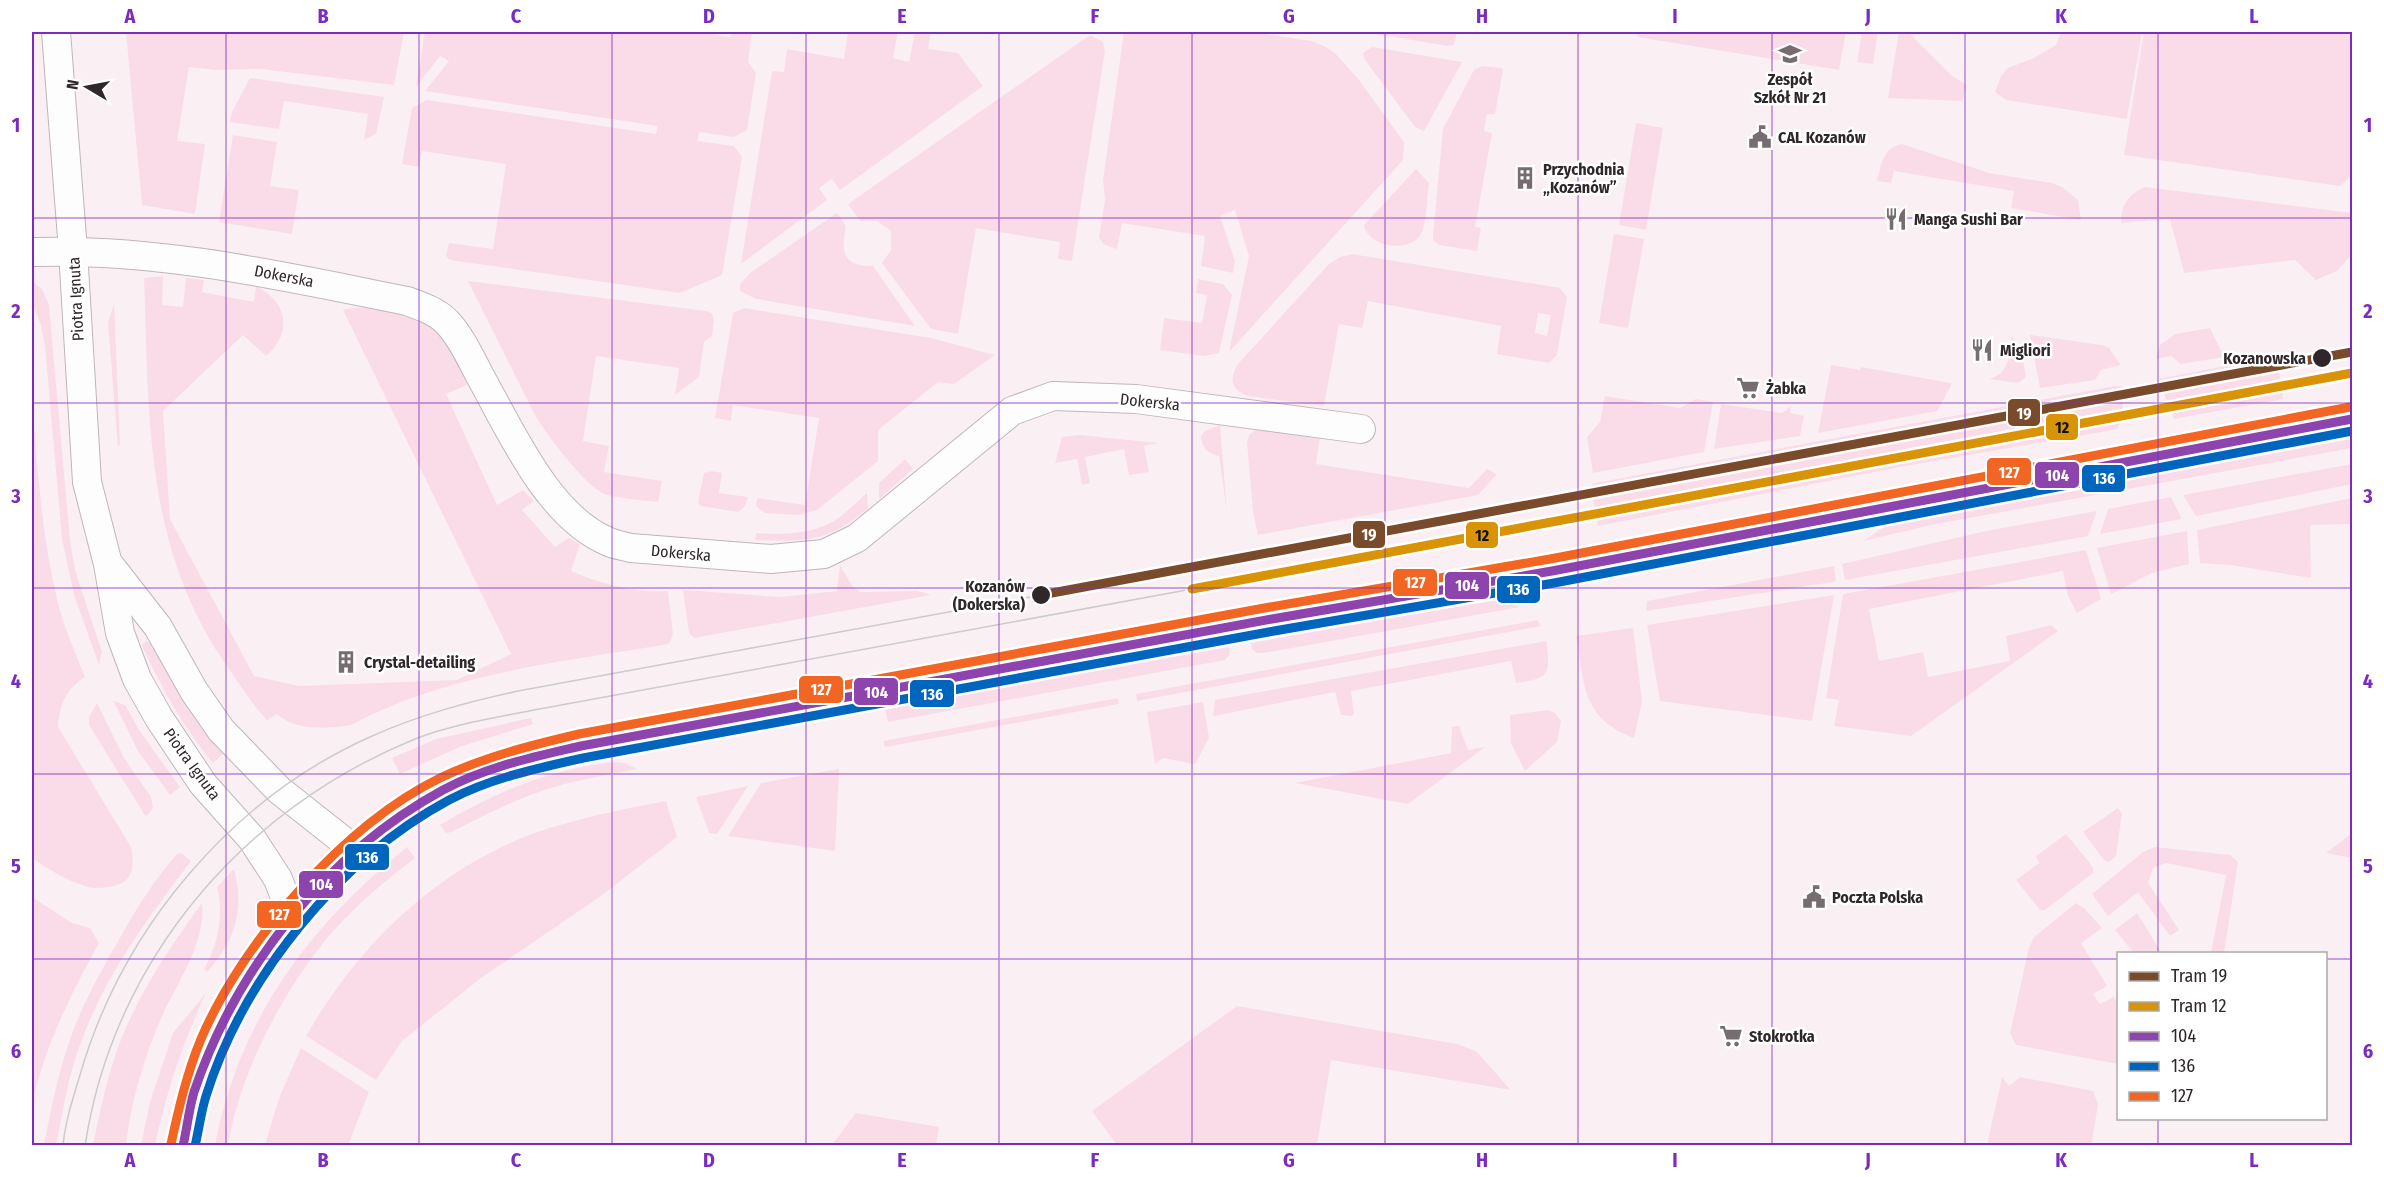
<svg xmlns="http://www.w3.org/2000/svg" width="2384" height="1177" font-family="'Fira Sans Condensed',sans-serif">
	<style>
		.green { fill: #fadce8; fill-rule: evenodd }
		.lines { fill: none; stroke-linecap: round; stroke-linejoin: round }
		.street-casing { stroke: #bfb6ba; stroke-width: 30 }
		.street { stroke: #fefdfd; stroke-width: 28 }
		.tram { stroke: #cccaca; stroke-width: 1.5 }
		.bus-1-casing { stroke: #fff; stroke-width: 14 }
		.bus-2-casing { stroke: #fff; stroke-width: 14 }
		.bus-3-casing { stroke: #fff; stroke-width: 14 }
		.bus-1 { stroke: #8e44ad; stroke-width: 9 }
		.bus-2 { stroke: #0065bd; stroke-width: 9 }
		.bus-3 { stroke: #f26522; stroke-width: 9 }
		.tram-1-casing { stroke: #fff; stroke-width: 14 }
		.tram-2-casing { stroke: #fff; stroke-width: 14 }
		.tram-1 { stroke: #7a4b2a; stroke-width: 9 }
		.tram-2 { stroke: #d99306; stroke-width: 9 }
		.grid { fill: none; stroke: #7b2cbf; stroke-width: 1.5; stroke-opacity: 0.55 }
		.stop-dot { fill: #30272b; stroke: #fff; stroke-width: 2 }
		.labels { text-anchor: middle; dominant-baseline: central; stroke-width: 5; stroke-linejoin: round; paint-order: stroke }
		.poi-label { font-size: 16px; font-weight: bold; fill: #30272b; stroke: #fff; text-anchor: start }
		.street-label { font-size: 16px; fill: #30272b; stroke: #fff }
		.stop-label { font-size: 16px; font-weight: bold; fill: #30272b; stroke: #fff; text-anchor: end }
		.line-badge { stroke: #fff; stroke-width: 2 }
		.badge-label { font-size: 16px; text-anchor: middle; font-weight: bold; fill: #fff }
		.pale-badge-label { font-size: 16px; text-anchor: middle; font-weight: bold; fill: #111 }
		.neatline { fill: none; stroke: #7b2cbf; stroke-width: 2 }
		.grid-label { font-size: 20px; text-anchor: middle; font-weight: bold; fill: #7b2cbf }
	</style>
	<rect width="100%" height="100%" fill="#faf0f4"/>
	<g class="green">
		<path d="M126 32H404L394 85 261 69 215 70 189 67 177 141 205 144 195 214 142 205Z"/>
		<path d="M425 32H697L730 37 731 32H752L748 62 756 73 747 130 734 137 699 132 698 141 734 146 742 157 722 275 680 293 450 260 446 256 449 243 493 249 506 164 422 151 419 167 402 164 412 108 427 100 656 134 658 126 425 91 449 61 440 56 416 87Z"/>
		<path d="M848 32 878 33 898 32 893 58 909 62 915 32H931L928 49 958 53 983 86 840 190 832 179 819 188 827 200 741 264 772 71 784 72 787 49 844 59Z"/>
		<path d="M1124 32H1254L1311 41 1324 46 1335 53 1359 80 1404 142 1403 160 1229 352 1249 256 1235 210 1220 216 1235 261 1233 273 1201 266 1205 236 1122 223 1117 249 1103 244 1099 237 1105 200 1103 180Z"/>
		<path d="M1365 32H1457L1454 45 1447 46Z"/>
		<path d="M1638 32H1846L1839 70 1637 37Z"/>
		<path d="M1862 32H1878L1873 64 1857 62Z"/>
		<path d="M1899 32H1914L1911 35 1952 76 1967 85 1962 101 1888 98Z"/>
		<path d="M2061 32H2142L2127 119 2006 100 1995 92 2001 76 2008 68 2034 58 2056 45Z"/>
		<path d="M2144 32H2352L2351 176 2340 186 2124 155Z"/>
		<path d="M1090 35 1103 42 1105 51 1072 261 1058 259 1060 242 976 228 958 334 931 329 882 263 891 250V231L877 221H860L848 204Z"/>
		<path d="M1372 47 1462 62 1424 131 1415 127 1365 60 1363 53Z"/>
		<path d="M1482 66 1502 68 1503 70 1495 114H1487L1484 131 1492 133 1475 227 1481 228 1477 251 1439 245 1433 240V235L1443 129 1474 70Z"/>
		<path d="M250 78 384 97 376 134 364 140 368 114 284 101 279 129 230 122 232 112Z"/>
		<path d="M1636 123 1663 128 1646 230 1619 225Z"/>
		<path d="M233 135 277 142 270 186 299 190 292 234 219 222Z"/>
		<path d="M1902 144 1989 173 2052 183 2062 187 2078 200 2081 220 2011 208 2014 191 1894 171 1891 183 1877 181C1881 165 1883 147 1902 144Z"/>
		<path d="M1416 169 1429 183C1427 196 1427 223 1421 234 1410 254 1367 247 1364 225Z"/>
		<path d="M2145 187 2352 213V254L2337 271 2316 280 2295 260 2184 273 2170 219 2121 223C2121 204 2129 194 2145 187Z"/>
		<path d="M837 213 846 226C841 252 842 266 873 266L915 326 756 299 740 291V284L750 273Z"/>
		<path d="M1614 234 1644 239 1628 328 1599 323Z"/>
		<path d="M1352 254 1560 288 1567 297 1557 355 1549 363 1497 354 1501 326 1368 301 1362 328 1339 324 1324 406 1248 396C1230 390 1229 379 1238 364L1329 264 1340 257ZM1538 313 1551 315 1547 336 1535 333Z"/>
		<path d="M163 276 162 305 183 307 186 278 204 280 202 292 254 302 256 286C288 302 293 333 266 356L243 335 163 411 170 519 254 676 299 686 457 680 511 654 343 310C371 302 420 312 440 335 452 349 459 368 467 385L446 394 497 505 523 490 534 501 522 510 555 547 569 538 580 544 571 571C602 584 633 593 668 591L673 634 669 644C561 662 448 673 351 725 328 729 294 731 277 714L267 720C253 705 241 687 229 669 144 550 149 417 144 278Z"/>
		<path d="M1198 279 1223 284 1232 295 1219 353 1204 356 1160 350 1164 318 1202 323 1207 295 1196 293Z"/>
		<path d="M32 281 42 289 49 305 70 540 75 570 102 652 99 665 74 595 62 539 45 346 41 325 32 302Z"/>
		<path d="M468 281 706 311 712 313 714 321 712 336 704 342 699 377 675 395 679 368 596 356 583 441 609 446 604 472 662 481 658 502C642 500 623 499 607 495 587 489 546 434 535 415Z"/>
		<path d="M114 303 120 444 118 447 108 323Z"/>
		<path d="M744 308 931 338 995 355 954 384 938 382 878 430V461L817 510 799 515 765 513 756 506 757 498 805 505 819 418 733 405 731 421 715 418 733 313Z"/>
		<path d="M2210 328 2224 357 2181 364 2171 356 2156 359 2160 345 2175 334Z"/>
		<path d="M2030 335 2102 345 2109 348 2121 365 2101 370 2095 380 2040 388Z"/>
		<path d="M2012 336 2021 350 2026 377 2018 383 1989 379C2010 374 2009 355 2012 336Z"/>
		<path d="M2277 356 2283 399 2174 419 2158 379Z"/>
		<path d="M1831 365 1860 370 1861 367 1951 383V386L1937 411 1818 433Z"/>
		<path d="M2115 386 2125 387 2121 419 2118 428 2113 430 1900 467 1598 526 1591 486 1595 483Z"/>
		<path d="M32 395C37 463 41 532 57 599 63 625 75 652 85 677 65 690 60 704 58 727L131 847C135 869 133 884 108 887 100 888 93 889 85 886 66 880 48 869 32 858Z"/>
		<path d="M1605 396 1680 408 1696 399 1713 402 1704 452 1593 473 1587 437 1600 422Z"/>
		<path d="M1721 404 1782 413 1791 406 1790 413 1804 416 1800 436 1714 449Z"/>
		<path d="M1220 425 1227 512 1219 456C1207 453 1202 448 1201 436L1205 431Z"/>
		<path d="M1258 428 1320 436 1316 464 1469 488 1487 469 1497 474 1478 495 1258 535 1253 512 1247 443 1249 435Z"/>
		<path d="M1080 435 1158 443 1144 446 1149 472 1129 475 1124 449 1085 457 1090 483 1082 485 1077 459 1055 463 1062 437Z"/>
		<path d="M2352 439V448L1936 524 1863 541 1889 524Z"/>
		<path d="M905 459 913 469 879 499V483Z"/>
		<path d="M2352 464V484L2196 516 2183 495Z"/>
		<path d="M712 471 722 473 719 493 748 497C746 504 745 508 738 512L700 506 698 502 704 473Z"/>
		<path d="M867 493 868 508C830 542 804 542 755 540L756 533C779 535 805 534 826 525 841 519 855 503 867 493Z"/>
		<path d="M2171 497 2182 519 2100 534 2108 509Z"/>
		<path d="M2352 498V524L2310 525 2311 578 2230 565 2200 563 2197 530Z"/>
		<path d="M2097 511 2088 536 1845 580 1842 564 1986 531Z"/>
		<path d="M2187 531 2189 564 2152 573 2111 594 2097 548Z"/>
		<path d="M2086 550 2101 599 2077 613 2068 596 2063 571 1869 609 1879 661 1923 652 1928 677 2010 661 2006 636 2051 625 2058 631 1911 736 1834 726 1839 700 1826 698 1843 594Z"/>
		<path d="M840 565 853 587 861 592 917 591 931 595 694 638 689 633 683 590 780 597 837 591Z"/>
		<path d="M1834 566 1836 581 1833 582 1646 611 1647 601Z"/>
		<path d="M1834 595 1812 721 1660 701 1647 625Z"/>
		<path d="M1491 600 1507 601 1520 607 1264 653H1256L1252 649 1251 643Z"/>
		<path d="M1538 620 1541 626 1137 701 1136 694Z"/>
		<path d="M1633 628 1642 701 1634 738C1581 718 1585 685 1576 636Z"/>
		<path d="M146 641 151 643 171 678 224 753 213 763C184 728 162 689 143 648L142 645Z"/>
		<path d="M1546 641C1551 673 1550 679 1516 683L1511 661 1351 691 1354 714 1352 716 1341 715 1335 692 1213 716 1215 700Z"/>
		<path d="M1229 647 1230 654 1225 660 888 722 885 709Z"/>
		<path d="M1118 698 1119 704 902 744 885 747 883 741Z"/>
		<path d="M113 700 126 706 139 730 180 787 170 795 138 751Z"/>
		<path d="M1203 702 1209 738 1195 764 1163 758 1155 764 1147 712Z"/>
		<path d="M97 703 124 758 151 797 153 808 146 817 89 725V717Z"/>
		<path d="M1548 710 1555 713 1561 721 1557 742 1525 771 1511 743 1510 715Z"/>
		<path d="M531 718 533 724 462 746 400 774 392 758 436 739Z"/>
		<path d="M1459 726 1468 750 1485 747 1408 804 1295 783 1451 753 1452 727Z"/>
		<path d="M615 762 624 763 637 769C616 773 594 777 573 782 530 792 490 812 452 832L446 833 440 825C492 793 553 768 615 762Z"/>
		<path d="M839 769 835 851 728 836 761 783Z"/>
		<path d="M748 786 717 834 709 833 696 797Z"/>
		<path d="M666 801 677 837 601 896 481 978 402 1041 376 1080 306 1036C358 945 437 868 537 832 579 818 622 809 666 801Z"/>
		<path d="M2118 808 2122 813 2116 856 2109 862 2104 860 2083 832Z"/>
		<path d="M2352 833V858L2326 853Z"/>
		<path d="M2066 834 2093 867V873L2045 910H2040L2016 880 2039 863 2036 856Z"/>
		<path d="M407 847 415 858C382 883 350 910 324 942 279 999 240 1074 228 1145H215C239 1019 309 926 407 847Z"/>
		<path d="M2155 847 2230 855 2238 862 2224 953H2211L2226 875 2166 863 2153 868 2148 883 2179 930 2170 936 2138 892 2108 916 2092 894 2143 852Z"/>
		<path d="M181 853 191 861C144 923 98 985 75 1060 66 1088 62 1117 56 1145H44C53 1098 63 1049 84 1005 95 981 108 959 121 936 137 907 155 879 177 854Z"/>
		<path d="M234 869C245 910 235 941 207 972L204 969C218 945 224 914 217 887Z"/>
		<path d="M32 897 72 923 90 928 99 943C72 992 41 1053 32 1108Z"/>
		<path d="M202 903C206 943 178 981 162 1016 144 1057 131 1101 126 1145H93C102 1102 111 1057 131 1017 150 976 176 939 202 903Z"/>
		<path d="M2076 903 2085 909 2102 928 2081 943 2107 986 2093 994 2100 1004 2114 997 2118 1005V1064L2016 1045 2010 1033 2029 948 2034 937Z"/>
		<path d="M2137 913 2161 952 2159 953H2134L2115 930Z"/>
		<path d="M206 993C182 1045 167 1090 155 1145H141L150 1102 173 1033Z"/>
		<path d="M1237 1006 1457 1044 1476 1051 1511 1090 1331 1060 1317 1145H1117L1092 1111Z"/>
		<path d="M301 1048 369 1092 348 1145H265L279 1098Z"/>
		<path d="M2002 1077 2009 1086 2020 1077 2093 1091 2098 1104 2092 1142 2088 1146 1987 1145Z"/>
		<path d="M856 1113 939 1127 936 1145H832Z"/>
	</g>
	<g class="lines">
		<g class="street-casing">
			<g id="street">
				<path d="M56 32 73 251 87 482 108 564 120 633 137 679 159 718 203 784 252 839 278 879 292 916"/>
				<path d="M32 252C160 248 282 276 407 301 421 306 436 311 447 322 461 337 470 357 480 376 511 431 548 517 609 542 616 545 624 546 631 548L771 559 824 554 857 538 1012 411 1053 396 1136 399 1361 429"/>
				<path d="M112 568 158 627 194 691 221 730 279 790 355 850"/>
				<path d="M183 1146C197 1012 325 850 443 790 487 768 533 757 581 746L1272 619 1552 571 2352 419"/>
			</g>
		</g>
		<use href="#street" class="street"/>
		<g class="tram">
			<path d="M63 1146C65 1122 73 1098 80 1075 122 929 231 799 370 737 418 715 468 702 518 691L1041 595"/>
			<path d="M85 1146C113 960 243 809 415 739 453 724 495 718 534 710L1192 589"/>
		</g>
		<g class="bus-1-casing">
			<path id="bus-1" d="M183 1146C187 1128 189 1109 194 1092 236 968 327 853 443 790 485 767 534 757 581 746L1272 619 1552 571 2352 419"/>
		</g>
		<g class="bus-2-casing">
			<path id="bus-2" d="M195 1146C199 1129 201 1112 206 1096 243 978 339 859 449 800 491 778 538 768 583 758L1274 631 1554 583 2352 431"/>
		</g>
		<g class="bus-3-casing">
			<path id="bus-3" d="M171 1144C179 1107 187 1073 201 1039 243 941 344 825 440 778 484 757 532 745 579 734L1270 607 1550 559 2350 407"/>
		</g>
		<use href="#bus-1" class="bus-1"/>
		<use href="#bus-2" class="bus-2"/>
		<use href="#bus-3" class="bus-3"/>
		<g class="tram-1-casing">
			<path id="tram-1" d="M1041 595 2352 352"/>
		</g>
		<g class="tram-2-casing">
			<path id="tram-2" d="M1192 589 2352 373"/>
		</g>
		<use href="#tram-1" class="tram-1"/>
		<use href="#tram-2" class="tram-2"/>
	</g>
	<path class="grid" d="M226 32V1146M419 32V1146M612 32V1146M806 32V1146M999 32V1146M1192 32V1146M1385 32V1146M1578 32V1146M1772 32V1146M1965 32V1146M2158 32V954M32 218H2352M32 403H2352M32 588H2352M32 774H2352M32 959H2118M2326 959H2352M2158 1118V1146"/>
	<defs>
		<g id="school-bare" transform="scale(1.8)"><path d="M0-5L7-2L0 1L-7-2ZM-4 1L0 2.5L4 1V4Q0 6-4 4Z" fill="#776d71" stroke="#fff" stroke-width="2.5" paint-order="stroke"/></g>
		<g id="civic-bare" transform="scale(1.8)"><path d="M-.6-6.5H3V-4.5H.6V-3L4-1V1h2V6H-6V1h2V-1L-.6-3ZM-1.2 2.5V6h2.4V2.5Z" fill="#776d71" stroke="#fff" stroke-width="2.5" paint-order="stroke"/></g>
		<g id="building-bare" transform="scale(1.8)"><path d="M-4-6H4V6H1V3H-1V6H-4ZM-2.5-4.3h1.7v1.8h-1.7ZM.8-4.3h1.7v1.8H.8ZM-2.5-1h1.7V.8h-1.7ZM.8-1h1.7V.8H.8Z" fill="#776d71" stroke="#fff" stroke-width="2.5" paint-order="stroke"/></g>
		<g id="restaurant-bare" transform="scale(1.8)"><path d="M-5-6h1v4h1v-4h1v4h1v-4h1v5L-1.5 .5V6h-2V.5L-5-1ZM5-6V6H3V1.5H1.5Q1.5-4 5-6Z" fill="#776d71" stroke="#fff" stroke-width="2.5" paint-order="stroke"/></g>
		<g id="supermarket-bare" transform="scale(1.8)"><path d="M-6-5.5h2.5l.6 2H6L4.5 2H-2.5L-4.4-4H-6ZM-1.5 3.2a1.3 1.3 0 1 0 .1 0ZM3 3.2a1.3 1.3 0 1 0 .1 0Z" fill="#776d71" stroke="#fff" stroke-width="2.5" paint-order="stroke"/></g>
	</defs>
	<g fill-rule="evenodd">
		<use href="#school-bare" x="1790" y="54"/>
		<use href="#civic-bare" x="1760" y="137"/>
		<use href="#building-bare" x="1525" y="178"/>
		<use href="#restaurant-bare" x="1896" y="219"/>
		<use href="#restaurant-bare" x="1982" y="350"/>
		<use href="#supermarket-bare" x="1748" y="388"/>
		<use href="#building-bare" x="346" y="662"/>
		<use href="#civic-bare" x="1814" y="897"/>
		<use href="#supermarket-bare" x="1731" y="1036"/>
	</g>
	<g class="stop-dot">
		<circle cx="2322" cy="358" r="10"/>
		<circle cx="1041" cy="595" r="10"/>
	</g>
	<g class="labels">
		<g class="poi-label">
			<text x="1790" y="79" text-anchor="middle">Zespół<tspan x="1790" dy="18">Szkół Nr 21</tspan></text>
			<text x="1778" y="137">CAL Kozanów</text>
			<text x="1543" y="169">Przychodnia<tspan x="1543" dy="18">„Kozanów”</tspan></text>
			<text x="1914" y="219">Manga Sushi Bar</text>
			<text x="2000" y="350">Migliori</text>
			<text x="1766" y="388">Żabka</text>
			<text x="364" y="662">Crystal-detailing</text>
			<text x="1832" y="897">Poczta Polska</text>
			<text x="1749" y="1036">Stokrotka</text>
		</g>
		<g class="street-label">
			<text transform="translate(284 276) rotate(11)">Dokerska</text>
			<text transform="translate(76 299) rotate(-93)">Piotra Ignuta</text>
			<text transform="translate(1150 402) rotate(6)">Dokerska</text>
			<text transform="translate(681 553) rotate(5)">Dokerska</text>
			<text transform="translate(192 764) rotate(54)">Piotra Ignuta</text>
		</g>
		<g class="stop-label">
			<text x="2306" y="358">Kozanowska</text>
			<text x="1025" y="586">Kozanów<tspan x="1025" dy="18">(Dokerska)</tspan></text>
		</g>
	</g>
	<g class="line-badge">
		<rect x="2007" y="398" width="34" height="29" rx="6" fill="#7a4b2a"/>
		<rect x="2045" y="413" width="34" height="28" rx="6" fill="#d99306"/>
		<rect x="1986" y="457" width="46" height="29" rx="6" fill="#f26522"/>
		<rect x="2034" y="461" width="46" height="28" rx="6" fill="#8e44ad"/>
		<rect x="2081" y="464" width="45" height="29" rx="6" fill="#0065bd"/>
		<rect x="1352" y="520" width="34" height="29" rx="6" fill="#7a4b2a"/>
		<rect x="1465" y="521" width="34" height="28" rx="6" fill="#d99306"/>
		<rect x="1392" y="568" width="46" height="29" rx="6" fill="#f26522"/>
		<rect x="1444" y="571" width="46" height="29" rx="6" fill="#8e44ad"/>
		<rect x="1496" y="575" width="45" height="29" rx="6" fill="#0065bd"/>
		<rect x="798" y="675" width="46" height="29" rx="6" fill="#f26522"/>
		<rect x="853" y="677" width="46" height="29" rx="6" fill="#8e44ad"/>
		<rect x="909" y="679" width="46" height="29" rx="6" fill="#0065bd"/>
		<rect x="344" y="843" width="46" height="28" rx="6" fill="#0065bd"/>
		<rect x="298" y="870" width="46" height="29" rx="6" fill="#8e44ad"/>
		<rect x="256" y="900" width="46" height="29" rx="6" fill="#f26522"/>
	</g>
	<g class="badge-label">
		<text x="2024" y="419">19</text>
		<text x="2009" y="478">127</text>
		<text x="2057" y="481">104</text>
		<text x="2104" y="484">136</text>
		<text x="1369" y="540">19</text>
		<text x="1415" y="588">127</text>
		<text x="1467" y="591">104</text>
		<text x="1518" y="595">136</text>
		<text x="821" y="695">127</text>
		<text x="876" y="698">104</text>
		<text x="932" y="700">136</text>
		<text x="367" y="863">136</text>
		<text x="321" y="890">104</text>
		<text x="279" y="920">127</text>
	</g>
	<g class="pale-badge-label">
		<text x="2062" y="433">12</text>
		<text x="1482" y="541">12</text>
	</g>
	<rect width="2384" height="1177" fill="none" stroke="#ffffff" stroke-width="66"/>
	<rect x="2117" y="952" width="210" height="168" fill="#ffffff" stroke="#aca9aa" stroke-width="1.5"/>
	<rect x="2129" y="972" width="30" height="9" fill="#7a4b2a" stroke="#aca9aa" stroke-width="1.5"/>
	<text x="2171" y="982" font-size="18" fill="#30272b">Tram 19</text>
	<rect x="2129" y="1002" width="30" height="9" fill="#d99306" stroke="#aca9aa" stroke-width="1.5"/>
	<text x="2171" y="1012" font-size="18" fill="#30272b">Tram 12</text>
	<rect x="2129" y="1032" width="30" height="9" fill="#8e44ad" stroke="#aca9aa" stroke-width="1.5"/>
	<text x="2171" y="1042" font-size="18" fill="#30272b">104</text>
	<rect x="2129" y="1062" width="30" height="9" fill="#0065bd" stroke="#aca9aa" stroke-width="1.5"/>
	<text x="2171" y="1072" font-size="18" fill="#30272b">136</text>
	<rect x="2129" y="1092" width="30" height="9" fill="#f26522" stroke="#aca9aa" stroke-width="1.5"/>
	<text x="2171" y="1102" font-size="18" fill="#30272b">127</text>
	<g transform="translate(87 87) rotate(280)" stroke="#ffffff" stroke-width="4.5" paint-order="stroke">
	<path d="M0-4.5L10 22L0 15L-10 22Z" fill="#30272b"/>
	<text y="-9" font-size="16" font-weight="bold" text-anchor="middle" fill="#30272b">N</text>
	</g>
	<rect x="33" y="33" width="2318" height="1111" class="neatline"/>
	<g class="grid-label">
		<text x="130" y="23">A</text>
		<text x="323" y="23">B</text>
		<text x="516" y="23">C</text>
		<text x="709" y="23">D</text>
		<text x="902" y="23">E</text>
		<text x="1095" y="23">F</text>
		<text x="1289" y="23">G</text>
		<text x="1482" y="23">H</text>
		<text x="1675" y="23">I</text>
		<text x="1868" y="23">J</text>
		<text x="2061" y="23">K</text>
		<text x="2254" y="23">L</text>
		<text x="16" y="132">1</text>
		<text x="2368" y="132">1</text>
		<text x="16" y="318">2</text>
		<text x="2368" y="318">2</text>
		<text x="16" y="503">3</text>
		<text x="2368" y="503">3</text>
		<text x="16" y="688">4</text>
		<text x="2368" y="688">4</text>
		<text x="16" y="873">5</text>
		<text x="2368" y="873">5</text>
		<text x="16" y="1058">6</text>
		<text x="2368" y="1058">6</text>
		<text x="130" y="1167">A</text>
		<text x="323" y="1167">B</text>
		<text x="516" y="1167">C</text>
		<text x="709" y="1167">D</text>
		<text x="902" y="1167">E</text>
		<text x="1095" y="1167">F</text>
		<text x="1289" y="1167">G</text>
		<text x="1482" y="1167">H</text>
		<text x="1675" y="1167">I</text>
		<text x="1868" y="1167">J</text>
		<text x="2061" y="1167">K</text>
		<text x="2254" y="1167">L</text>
	</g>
</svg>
